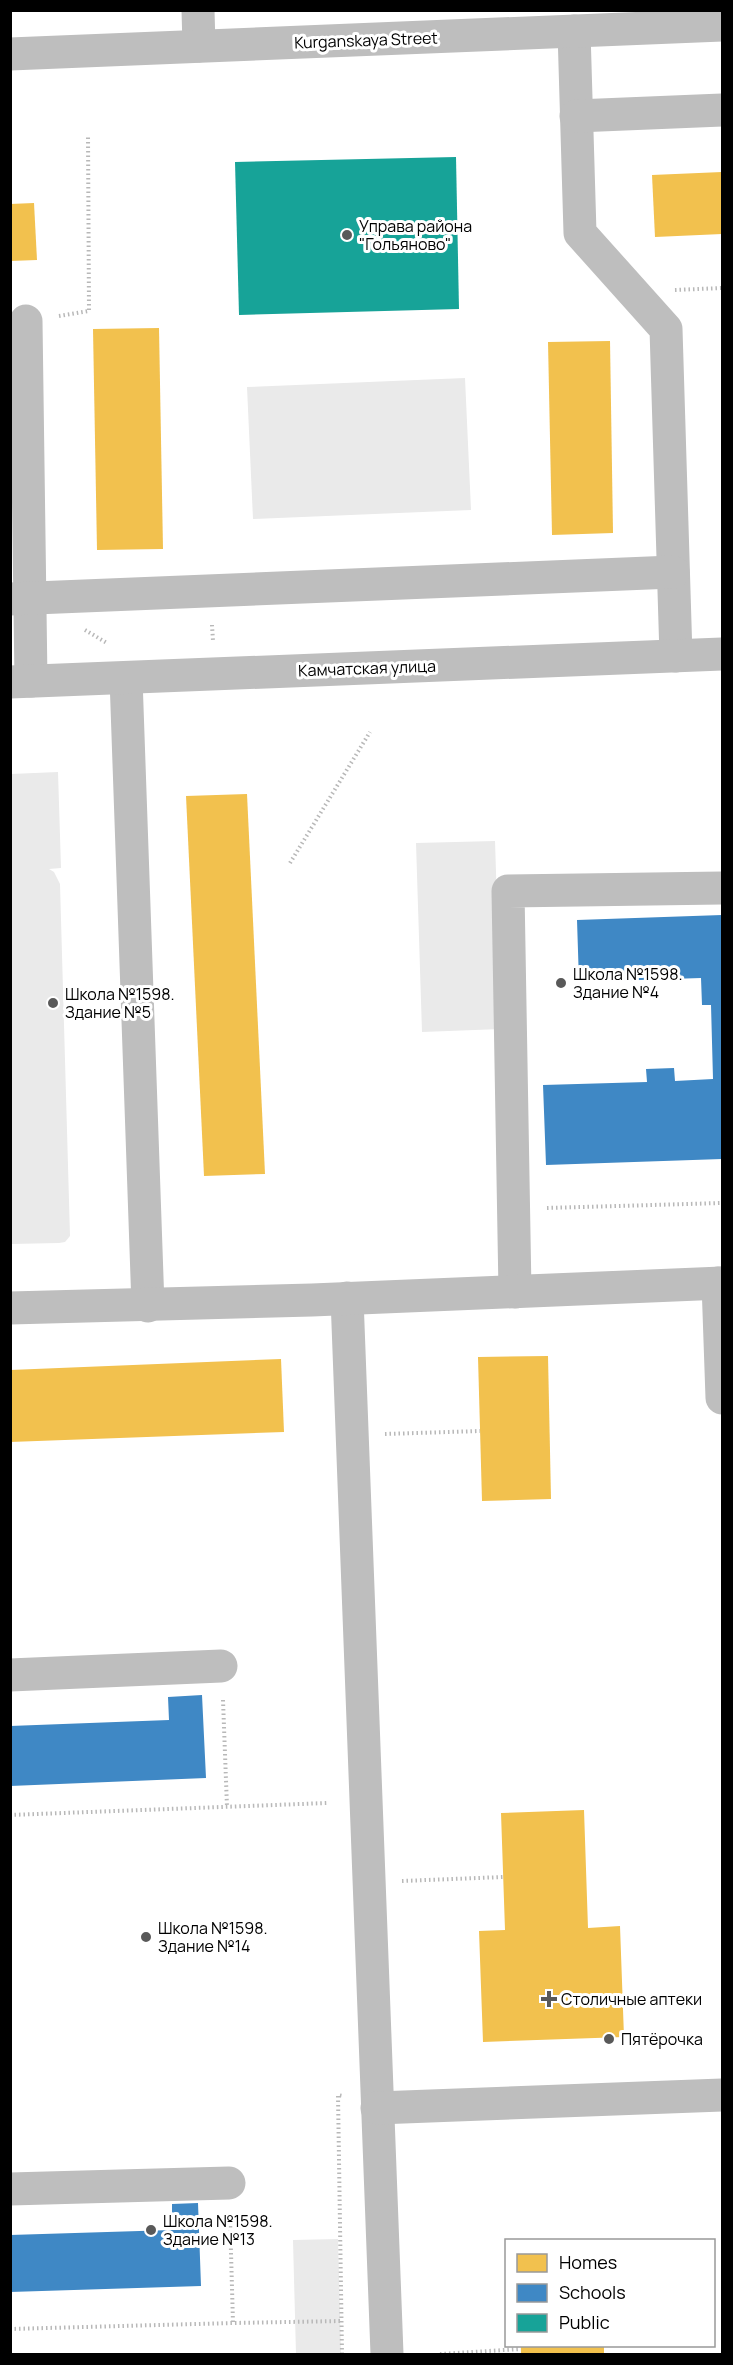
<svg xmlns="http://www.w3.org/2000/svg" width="733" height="2365" font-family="Manrope,sans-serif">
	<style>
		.green { fill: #eaeaea }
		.homes { fill: #f2c14e }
		.schools { fill: #3f88c5 }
		.public { fill: #17a398 }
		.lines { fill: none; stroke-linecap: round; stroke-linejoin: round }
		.path { stroke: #b8b8b8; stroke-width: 4; stroke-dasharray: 1.5 3; stroke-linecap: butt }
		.minor { stroke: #bebebe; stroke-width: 33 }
		.poi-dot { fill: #595959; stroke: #fff; stroke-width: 2 }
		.labels { text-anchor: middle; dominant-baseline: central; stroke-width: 6; stroke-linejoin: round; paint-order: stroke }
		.street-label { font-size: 16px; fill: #000; stroke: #fff }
		.poi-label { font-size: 16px; fill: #000; stroke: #fff; text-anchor: start }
	</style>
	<rect width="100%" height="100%" fill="#fff"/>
	<g class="green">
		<path d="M465 378 471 510 253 519 247 387Z"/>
		<path d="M58 772 61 868 49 869 54 872 60 884 70 1236 65 1242 59 1243 11 1244V774Z"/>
		<path d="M495 841 501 1029 422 1032 416 843Z"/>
		<path d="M338 2239 341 2354H296L293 2240Z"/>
	</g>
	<g class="homes">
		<path d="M722 172V234L655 237 652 175Z"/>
		<path d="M34 203 37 260 10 261V204Z"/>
		<path d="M159 328 163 549 97 550 93 329Z"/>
		<path d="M610 341 613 533 552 535 548 342Z"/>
		<path d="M247 794 265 1174 204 1176 186 796Z"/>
		<path d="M548 1356 551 1499 482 1501 478 1357Z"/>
		<path d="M281 1359 284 1432 10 1442V1370Z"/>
		<path d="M584 1810 588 1928 620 1926 624 2037 483 2042 479 1931 505 1930 501 1813Z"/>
		<rect x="521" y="2346" width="83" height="8"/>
	</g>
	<g class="schools">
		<path d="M722 915V1159L546 1165 543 1085 647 1082 646 1069 674 1068 675 1081 713 1079 711 1005H702L701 978 579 982 577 920Z"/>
		<path d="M202 1695 206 1778 10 1786V1726L169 1720 168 1697Z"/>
		<path d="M198 2203 201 2286 10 2292V2235L172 2230V2204Z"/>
	</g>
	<path class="public" d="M456 157 459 309 239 315 235 162Z"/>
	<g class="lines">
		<g class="path">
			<path d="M675 290 722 288"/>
			<path d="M59 316 89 311 88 135"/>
			<path d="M212 625 213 641"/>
			<path d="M85 630 107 643"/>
			<path d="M290 863 370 732"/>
			<path d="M547 1208 722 1203"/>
			<path d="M385 1434 480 1431"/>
			<path d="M223 1700 227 1807"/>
			<path d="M10 1815 327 1803"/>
			<path d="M402 1881 503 1877"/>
			<path d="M230 2217 233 2323 342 2321"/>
			<path d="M10 2329 233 2323"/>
			<path d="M342 2354 338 2095 343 2096"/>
			<path d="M440 2354 521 2349"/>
		</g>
		<g class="minor">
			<path d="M198 10 199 46"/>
			<path d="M574 31 580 233 666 329 676 656"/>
			<path d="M10 54 722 25"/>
			<path d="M576 116 722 110"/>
			<path d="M26 321 31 681"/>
			<path d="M10 599 673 572"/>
			<path d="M126 678 148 1306"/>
			<path d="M10 682 722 654"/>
			<path d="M718 1283 722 1398"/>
			<path d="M515 1292 508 891 722 888"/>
			<path d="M347 1298 387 2354"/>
			<path d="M10 1308 312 1300 722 1283"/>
			<path d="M10 1675 221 1666"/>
			<path d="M377 2108 722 2095"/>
			<path d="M10 2189 229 2183"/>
		</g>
	</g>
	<g class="poi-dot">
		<circle cx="347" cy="235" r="6"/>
		<circle cx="561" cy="983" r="6"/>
		<circle cx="53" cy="1003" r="6"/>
		<circle cx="146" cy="1937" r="6"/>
		<path d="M546 1990h6v6h6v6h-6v6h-6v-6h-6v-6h6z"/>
		<circle cx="609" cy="2039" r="6"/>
		<circle cx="151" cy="2230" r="6"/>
	</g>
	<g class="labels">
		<g class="street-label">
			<text transform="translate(366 40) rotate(-2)">Kurganskaya Street</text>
			<text transform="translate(367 668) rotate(-2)">Камчатская улица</text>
		</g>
		<g class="poi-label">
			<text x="359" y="226">Управа района<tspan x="359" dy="18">"Гольяново"</tspan></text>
			<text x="573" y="974">Школа №1598.<tspan x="573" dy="18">Здание №4</tspan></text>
			<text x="65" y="994">Школа №1598.<tspan x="65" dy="18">Здание №5</tspan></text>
			<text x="158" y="1928">Школа №1598.<tspan x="158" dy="18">Здание №14</tspan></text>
			<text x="561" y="1999">Столичные аптеки</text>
			<text x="621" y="2039">Пятёрочка</text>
			<text x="163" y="2221">Школа №1598.<tspan x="163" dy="18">Здание №13</tspan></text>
		</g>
	</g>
	<rect width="733" height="2365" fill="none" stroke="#000000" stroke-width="24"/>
	<rect x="505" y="2239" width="210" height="108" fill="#ffffff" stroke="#999999" stroke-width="1.5"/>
	<rect x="517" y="2254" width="30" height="18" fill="#f2c14e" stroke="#999999" stroke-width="1.5"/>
	<text x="559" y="2269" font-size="18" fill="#000000">Homes</text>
	<rect x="517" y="2284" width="30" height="18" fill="#3f88c5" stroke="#999999" stroke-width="1.5"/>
	<text x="559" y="2299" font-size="18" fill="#000000">Schools</text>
	<rect x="517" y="2314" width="30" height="18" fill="#17a398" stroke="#999999" stroke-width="1.5"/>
	<text x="559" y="2329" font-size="18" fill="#000000">Public</text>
</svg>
